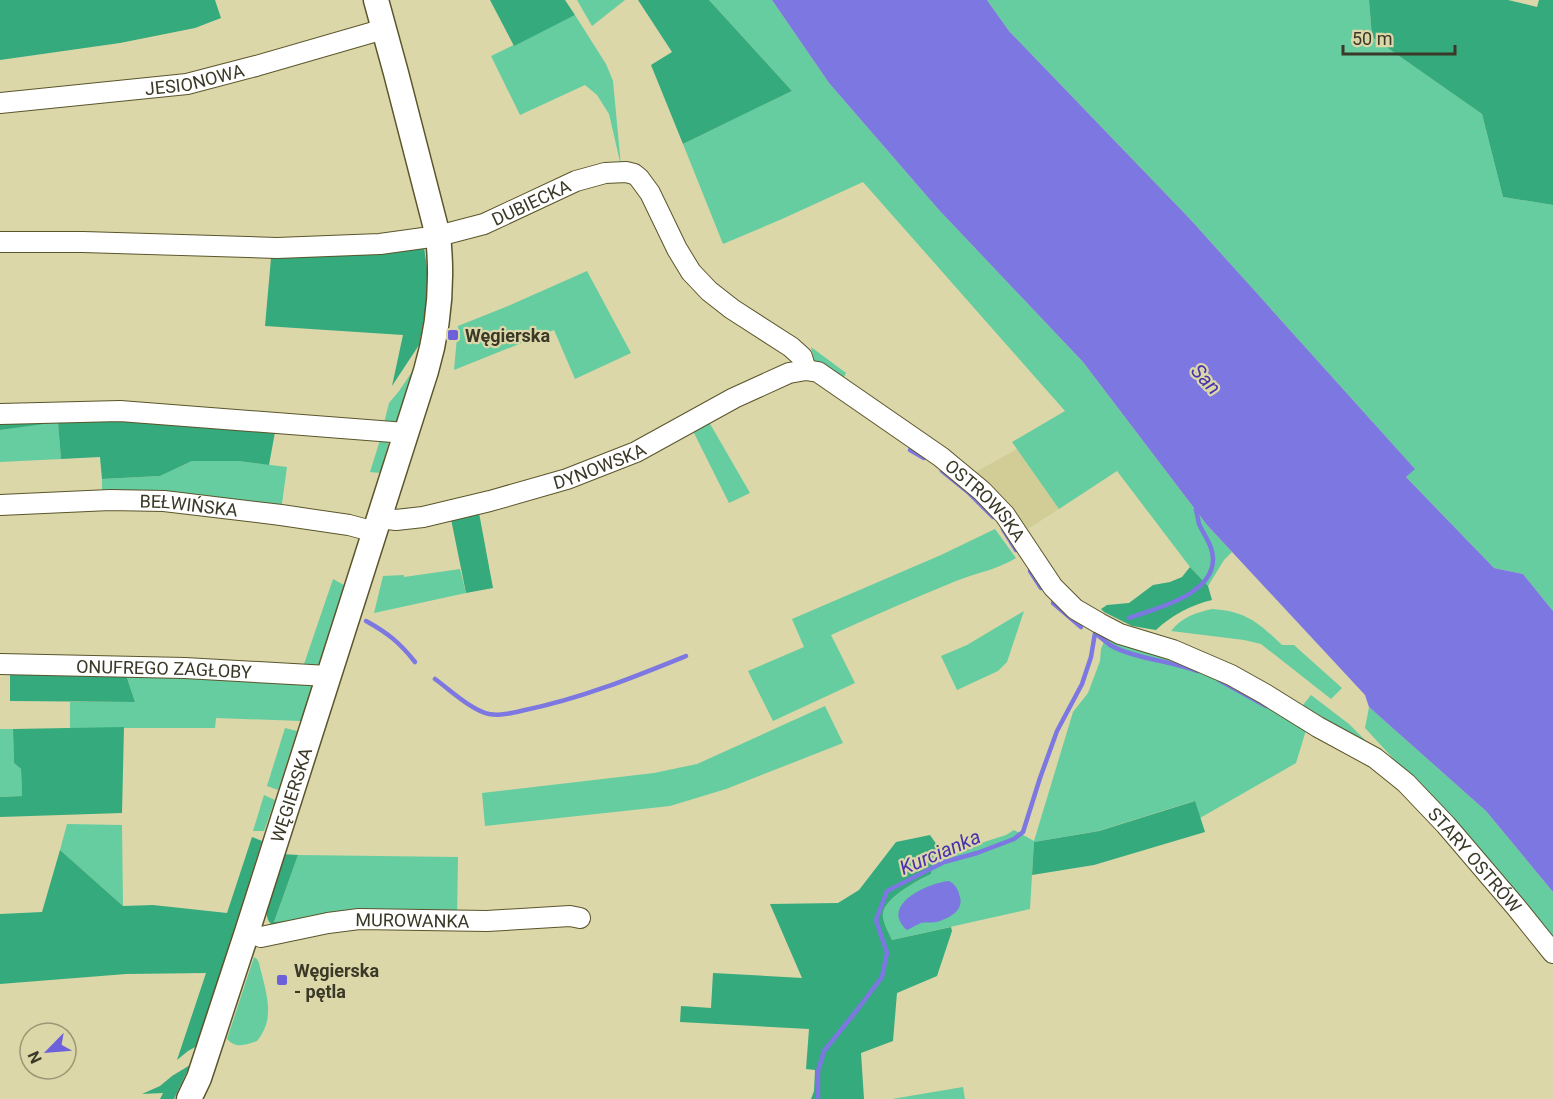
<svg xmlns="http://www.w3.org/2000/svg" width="1553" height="1099" font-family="Roboto,sans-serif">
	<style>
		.built { fill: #d2cd97 }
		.green { fill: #65cda0 }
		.forest { fill: #34aa7d }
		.water { fill: #7d77e1 }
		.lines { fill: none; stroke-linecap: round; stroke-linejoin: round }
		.stream { stroke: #7d77e1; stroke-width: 4.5 }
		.minor-casing { stroke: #5a552b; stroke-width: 22 }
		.major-casing { stroke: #5a552b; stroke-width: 27 }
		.minor { stroke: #fff; stroke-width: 20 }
		.major { stroke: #fff; stroke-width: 24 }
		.poi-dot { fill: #6d61db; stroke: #dbd7a9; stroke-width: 2 }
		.labels { text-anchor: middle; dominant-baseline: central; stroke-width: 4.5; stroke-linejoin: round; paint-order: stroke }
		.street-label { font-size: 18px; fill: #3a3826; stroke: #dbd7a9 }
		.poi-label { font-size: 18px; font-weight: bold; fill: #3a3826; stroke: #dbd7a9; text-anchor: start }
		.water-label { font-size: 20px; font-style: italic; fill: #4831ad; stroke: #dbd7a9 }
	</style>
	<rect width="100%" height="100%" fill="#dbd7a9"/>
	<path class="built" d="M1017 449 1059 509 1031 527 1023 530 972 474Z"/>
	<g class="green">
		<path d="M577 0H625L592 26Z"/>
		<path d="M709 0H772L829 83 939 210 1083 362 1207 525 1232 552 1224 560 1208 586 1190 567 1117 471 1059 509 1012 442 1065 411 863 182 782 219 723 244 683 144 792 91Z"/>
		<path d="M987 0H1369L1372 37 1482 114 1503 197 1553 205V611L1523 574 1494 568 1406 477 1414 468 1190 219 1009 31Z"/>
		<path d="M575 15 606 64 613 81 621 166 609 114 597 95 585 85 520 115 491 56Z"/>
		<path d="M587 271 631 353 575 379 554 330 454 370 458 326 508 306Z"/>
		<path d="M811 347 846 373 843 379 814 360Z"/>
		<path d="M414 369 394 429 383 427 389 403 399 391Z"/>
		<path d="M58 421 61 459 0 462V430Z"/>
		<path d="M709 422 750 493 729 503 693 431Z"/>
		<path d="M380 440 389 441 380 473 370 472Z"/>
		<path d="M192 461H238L287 467 281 511 102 495V479L160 476Z"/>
		<path d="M995 529 1016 558C999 569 976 573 956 581 914 598 873 616 831 635L855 683 773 721 748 671 804 647 792 619 941 555Z"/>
		<path d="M460 569 466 593 374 613 383 576 404 575V577Z"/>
		<path d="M333 579 344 585 316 672 302 670Z"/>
		<path d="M1212 609C1246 611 1259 623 1282 645H1294L1342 688 1331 699 1261 644 1244 640 1171 631C1182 617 1195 613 1212 609Z"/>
		<path d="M1024 611 1007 662 998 671 957 690 941 656 967 645Z"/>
		<path d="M1107 634 1168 656 1229 681 1307 727 1296 763 1200 818 1194 801 1098 831 1034 842 1030 909 892 940C889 933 884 925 883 917 880 900 918 880 931 874V859L1006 835 1014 830 1034 841 1073 712 1088 693 1100 661 1101 649Z"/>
		<path d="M125 672 313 683 301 721 216 718 215 728H70V702H135Z"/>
		<path d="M1311 695 1349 724 1369 744 1299 710Z"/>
		<path d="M825 706 843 743 726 789 670 806 485 826 482 793 654 773 697 764Z"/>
		<path d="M1369 707 1486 811 1553 892V938L1508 883 1365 728Z"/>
		<path d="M285 728 297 731 278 790 267 786Z"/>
		<path d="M0 729H13L14 763 21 769 22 796 0 797Z"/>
		<path d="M264 795 275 800 264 831H253Z"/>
		<path d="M67 824 122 825 123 906 60 850Z"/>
		<path d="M298 855 458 857 457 918 355 913 274 922Z"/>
		<path d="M254 957 257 959 259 963C265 990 277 1017 257 1041 246 1045 236 1049 227 1039Z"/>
		<path d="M963 1087 965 1099H892Z"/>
	</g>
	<g class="forest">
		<path d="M0 0H215L221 18 195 28 120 43 0 60Z"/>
		<path d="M490 0H565L575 15 514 46Z"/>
		<path d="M638 0H709L792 91 683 144 651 65 672 52Z"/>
		<path d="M1369 0H1508L1537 7 1539 0H1553V205L1503 197 1482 114 1372 37Z"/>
		<path d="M401 246 424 247 427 268V301L419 345 392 386 403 335 265 326 271 258Z"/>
		<path d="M114 419 275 432 269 465 238 461H192L160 476 102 479 100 457 61 459 58 422 0 430V423Z"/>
		<path d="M479 513 493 588 466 593 451 519Z"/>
		<path d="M1190 567 1208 586 1212 600C1191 605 1172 615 1156 630L1132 626 1104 612 1101 609 1107 605 1129 603 1153 585 1170 582 1182 577Z"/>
		<path d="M10 670 125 672 135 702 10 701Z"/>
		<path d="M124 727 122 813 0 817V797L22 796 21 769 14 763 13 729Z"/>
		<path d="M1195 801 1205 832 1094 865 1032 875 1034 842 1099 831Z"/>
		<path d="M930 835 944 855 932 859 931 874C918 880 880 900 883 917 884 925 889 933 892 940L951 927 952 931 937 976 897 993 893 1041 861 1053 864 1099H811L814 1091 815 1070 806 1069 809 1029 680 1022 681 1006 711 1008 713 973 802 978 770 904 838 903 859 890 896 842Z"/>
		<path d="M252 837 262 841 197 1046 188 1051 177 1060 206 973 126 974 0 984V914L42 912 60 850 123 906 153 905 227 913Z"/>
		<path d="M282 854 298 855 274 922 328 916 273 927 268 920 266 912Z"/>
		<path d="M190 1065 174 1099H160L163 1093 142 1094 160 1086 172 1076Z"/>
	</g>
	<g class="water">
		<path d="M772 0H987L1009 31 1190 219 1415 469 1406 477 1494 568 1523 574 1553 611V892L1486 811 1369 707 1365 695 1207 525 1083 362 939 210 829 83Z"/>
		<path d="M949 881C956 885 958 889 960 897 964 911 948 919 936 922 931 923 925 922 921 923 916 925 912 928 907 930 879 905 928 883 949 881Z"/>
	</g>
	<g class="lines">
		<g class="stream">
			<path d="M910 450 924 458"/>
			<path d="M942 471 968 492 993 517"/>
			<path d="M1003 529 1016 550"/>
			<path d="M1030 571 1041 588"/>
			<path d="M1053 603 1081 627"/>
			<path d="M1129 618C1157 608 1213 595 1213 559 1213 546 1204 535 1199 524 1198 519 1197 514 1196 510L1198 507"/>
			<path d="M366 621C388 633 400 643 415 662"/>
			<path d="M435 679C449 689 471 710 489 714 501 716 512 713 525 710 580 699 634 677 686 656"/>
			<path d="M1219 680 1266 706"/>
			<path d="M818 1099V1071L824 1051 857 1010 882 977 887 953 876 920 887 891 944 862 977 853 1014 839 1023 832 1040 778 1057 731 1082 684 1091 657 1095 633C1100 637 1105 641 1110 645 1132 658 1171 661 1197 671"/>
		</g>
		<g class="minor-casing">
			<g id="minor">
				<path id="s1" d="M0 103 187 84 256 66 384 29"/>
				<path id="s2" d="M0 242H83L277 248 380 244 438 236 484 224 576 181 605 173 626 172 634 174 639 178 650 193 677 249 691 272 709 291 732 309 791 347 802 357 806 370"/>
				<path d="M0 414 120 411 406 433"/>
				<path id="s3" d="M0 505 110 500 164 501 281 515 349 525 375 532"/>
				<path id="s4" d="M379 518 396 520 423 517 490 501 567 479 636 452 734 398 789 373 806 370 818 372 941 457 982 491 1005 515 1053 587 1075 609 1099 623 1120 634 1173 650 1231 675 1265 694 1318 727 1375 758 1406 783 1446 825 1516 907 1553 953"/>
				<path id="s5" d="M0 664 185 668 328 676"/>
				<path id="s6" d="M247 932 261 937 328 923 359 919 487 921 570 916 580 918"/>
			</g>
		</g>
		<g class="major-casing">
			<g id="major">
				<path id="s7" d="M189 1099 199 1078 247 932 426 371C439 327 443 282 438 236L396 73 376 0"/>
			</g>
		</g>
		<use href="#minor" class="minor"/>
		<use href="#major" class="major"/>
	</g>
	<g class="poi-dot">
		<rect x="447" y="329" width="12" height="12" rx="3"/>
		<rect x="276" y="974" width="12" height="12" rx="3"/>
	</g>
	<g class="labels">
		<g class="street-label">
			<text stroke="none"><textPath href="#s1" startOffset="196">JESIONOWA</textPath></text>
			<text stroke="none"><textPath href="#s2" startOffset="538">DUBIECKA</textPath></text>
			<text stroke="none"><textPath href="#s4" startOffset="228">DYNOWSKA</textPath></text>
			<text stroke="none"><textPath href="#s4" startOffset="681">OSTROWSKA</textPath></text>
			<text stroke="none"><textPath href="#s3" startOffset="189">BEŁWIŃSKA</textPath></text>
			<text stroke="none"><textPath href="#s5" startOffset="164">ONUFREGO ZAGŁOBY</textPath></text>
			<text stroke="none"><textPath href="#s7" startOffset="321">WĘGIERSKA</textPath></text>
			<text stroke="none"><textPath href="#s4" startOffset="1302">STARY OSTRÓW</textPath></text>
			<text stroke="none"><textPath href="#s6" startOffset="168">MUROWANKA</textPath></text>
		</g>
		<g class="poi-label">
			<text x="465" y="335">Węgierska</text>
			<text x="294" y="970">Węgierska<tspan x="294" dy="21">- pętla</tspan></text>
		</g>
		<g class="water-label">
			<text transform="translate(1206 379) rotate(47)">San</text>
			<text transform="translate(940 852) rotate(-23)">Kurcianka</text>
		</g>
	</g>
	<g transform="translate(48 1051) rotate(245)"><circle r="28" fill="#dbd7a9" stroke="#9b9775" stroke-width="1.5"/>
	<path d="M0-4.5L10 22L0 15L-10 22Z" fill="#6d61db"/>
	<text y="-9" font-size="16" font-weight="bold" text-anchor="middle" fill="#3a3826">N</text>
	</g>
	<path d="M1343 45v9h112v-9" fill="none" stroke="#3a3826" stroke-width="3"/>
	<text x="1352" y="45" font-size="18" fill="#3a3826" stroke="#dbd7a9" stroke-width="4.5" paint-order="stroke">50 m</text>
</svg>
